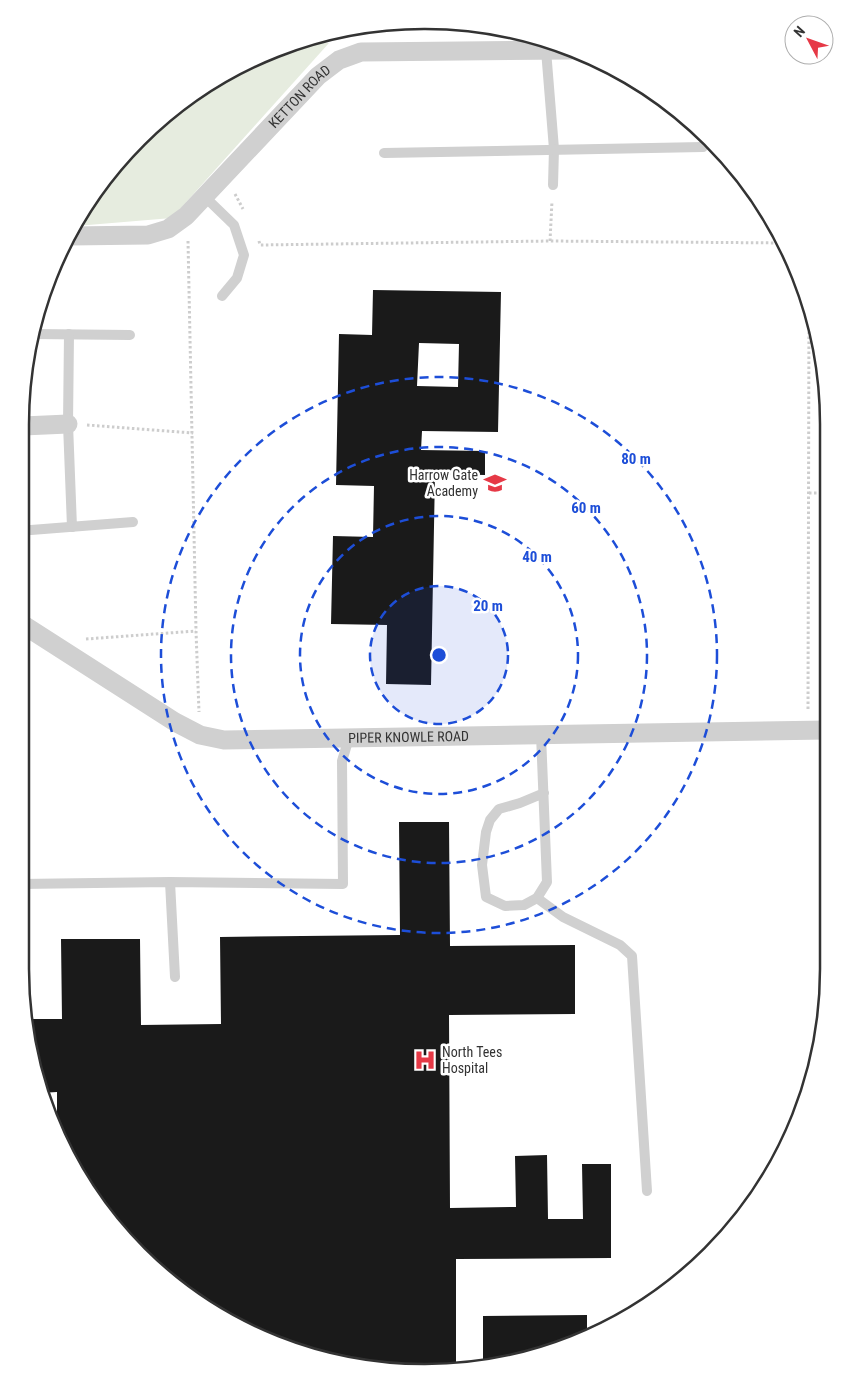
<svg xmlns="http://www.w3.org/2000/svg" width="849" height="1393" font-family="'Roboto Condensed',sans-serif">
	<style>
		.green { fill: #e6ecdf }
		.building { fill: #1a1a1a; fill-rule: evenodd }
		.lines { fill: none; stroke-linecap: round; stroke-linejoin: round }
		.path { stroke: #cdcdcd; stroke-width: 3; stroke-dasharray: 2.5 2.5; stroke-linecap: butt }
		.service { stroke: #d0d0d0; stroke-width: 10 }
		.minor { stroke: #d0d0d0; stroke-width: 19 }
		.ring { fill: none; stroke: #1d4ed8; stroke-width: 2.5; stroke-dasharray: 9 6 }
		.labels { text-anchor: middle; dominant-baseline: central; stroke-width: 5; stroke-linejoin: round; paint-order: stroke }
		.street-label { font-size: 14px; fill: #333; stroke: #fff }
		.poi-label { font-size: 14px; fill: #333; stroke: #fff; text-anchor: end }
		.rim { fill: none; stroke: #333; stroke-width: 2.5 }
		.centre { fill: #1d4ed8; stroke: #fff; stroke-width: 2.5 }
		.ring-label { font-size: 15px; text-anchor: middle; font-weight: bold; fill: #1d4ed8; stroke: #fff; stroke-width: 5; stroke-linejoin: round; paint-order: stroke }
	</style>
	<rect width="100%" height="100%" fill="#fff"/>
	<path class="green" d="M329 43 172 218 76 226 103 178 158 121 222 74 290 44Z"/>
	<g class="building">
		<path d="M373 290 501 292 498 432 422 431 421 450 485 451V475L435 474 431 685 386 684 387 625 331 624 333 536 373 537 374 486 336 485 339 334 372 335ZM419 343 459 344 458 387 417 386Z"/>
		<path d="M399 822H449L450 946 575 945V1014L449 1015 450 1208 516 1207 515 1156 547 1155 548 1219H583L582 1164H611V1258L456 1259V1368L424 1373 295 1352 200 1305 103 1215 57 1128V1092L40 1093 28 1019H62L61 939H140L141 1025 221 1024 220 937 400 935Z"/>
		<path d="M587 1315V1334L554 1352 483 1363V1316Z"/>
	</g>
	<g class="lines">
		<g class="path">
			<path d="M235 194 243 209"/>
			<path d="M188 241 196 631 199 712"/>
			<path d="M259 241 260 245 550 241 783 243"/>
			<path d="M550 241 552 201"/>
			<path d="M87 425 193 433"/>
			<path d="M809 493H828"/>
			<path d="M86 639 196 631"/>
			<path d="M808 709 809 306"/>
		</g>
		<g class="service">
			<path d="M546 50 554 149 553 185"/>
			<path d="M384 153 703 147"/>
			<path d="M204 196 234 225 244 255 237 278 222 296"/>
			<path d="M34 334 130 335"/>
			<path d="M69 334 68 424 72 527"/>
			<path d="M31 530 133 522"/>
			<path d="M541 735 547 882 537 898 524 905 505 906 486 897 482 865 486 832 490 820 499 809 520 803 544 793"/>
			<path d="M170 882 175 977"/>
			<path d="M20 884 170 882 343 884 342 761 349 738"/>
			<path d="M537 898 563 917 620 945 632 956 647 1191"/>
		</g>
		<g class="minor">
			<path id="s1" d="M70 236 148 235 168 229 186 216 318 76 339 60 361 52 571 50"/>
			<path d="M23 426 68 424"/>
			<path id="s2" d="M22 624 175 722 200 735 224 740 827 730"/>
		</g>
	</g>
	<circle cx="439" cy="655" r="69" fill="#1d4ed8" fill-opacity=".12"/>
	<g class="ring">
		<circle cx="439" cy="655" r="69"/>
		<circle cx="439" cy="655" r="139"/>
		<circle cx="439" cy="655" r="208"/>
		<circle cx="439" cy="655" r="278"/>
	</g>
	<defs>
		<g id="school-bare" transform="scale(1.725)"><path d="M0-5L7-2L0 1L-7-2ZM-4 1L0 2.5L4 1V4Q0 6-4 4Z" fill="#e63946" stroke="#fff" stroke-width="2.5" paint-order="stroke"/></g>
		<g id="hospital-bare" transform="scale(1.725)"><path d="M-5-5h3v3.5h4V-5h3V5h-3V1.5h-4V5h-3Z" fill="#e63946" stroke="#fff" stroke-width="2.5" paint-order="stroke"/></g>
	</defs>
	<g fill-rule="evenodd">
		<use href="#school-bare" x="495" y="483"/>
		<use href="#hospital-bare" x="425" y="1060"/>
	</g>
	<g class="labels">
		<g class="street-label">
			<text stroke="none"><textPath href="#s1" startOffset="286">KETTON ROAD</textPath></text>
			<text stroke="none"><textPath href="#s2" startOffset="419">PIPER KNOWLE ROAD</textPath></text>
		</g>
		<g class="poi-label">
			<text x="478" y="475">Harrow Gate<tspan x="478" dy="16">Academy</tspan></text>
			<text x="442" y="1052" text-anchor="start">North Tees<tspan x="442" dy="16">Hospital</tspan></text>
		</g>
	</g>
	<path d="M0 0H849V1393H0ZM424 29H425A395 395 0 0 1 820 424V969A395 395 0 0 1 425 1364H424A395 395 0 0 1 29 969V424A395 395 0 0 1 424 29Z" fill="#fff" fill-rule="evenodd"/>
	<path class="rim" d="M424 29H425A395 395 0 0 1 820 424V969A395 395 0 0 1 425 1364H424A395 395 0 0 1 29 969V424A395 395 0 0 1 424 29Z"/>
	<circle cx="439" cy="655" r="8" class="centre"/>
	<g class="ring-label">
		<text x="636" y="464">80 m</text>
		<text x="586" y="513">60 m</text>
		<text x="537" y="562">40 m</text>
		<text x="488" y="611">20 m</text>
	</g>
	<g transform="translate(809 40) rotate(311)"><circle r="24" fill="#ffffff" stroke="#adadad"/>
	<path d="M0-4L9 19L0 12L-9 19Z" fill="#e63946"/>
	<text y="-8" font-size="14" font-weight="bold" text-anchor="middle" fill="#333333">N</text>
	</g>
</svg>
